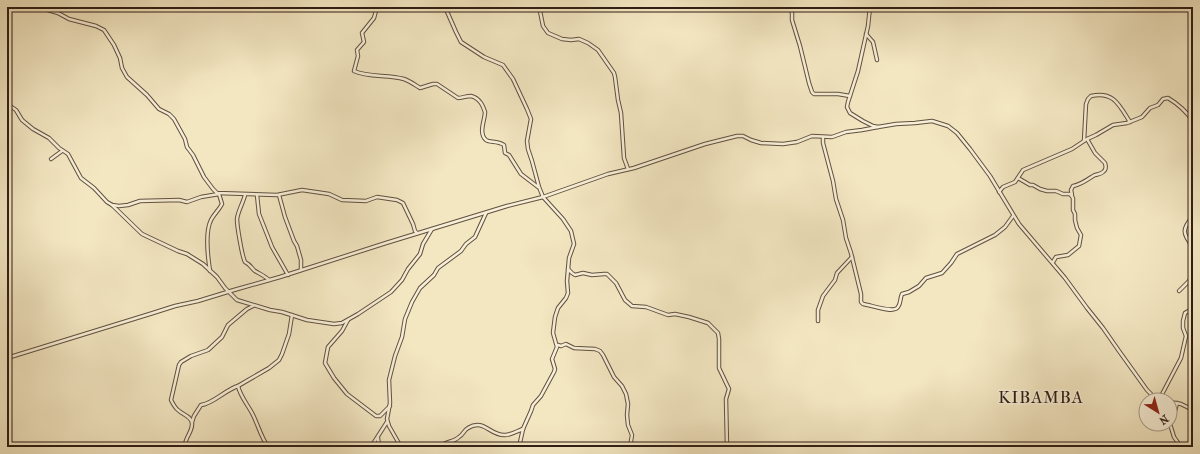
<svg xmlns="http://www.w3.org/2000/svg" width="1200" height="454" font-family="'IM FELL French Canon',serif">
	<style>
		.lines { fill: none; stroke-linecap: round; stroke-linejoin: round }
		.minor-casing { stroke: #615040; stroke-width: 4.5 }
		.minor { stroke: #f7efd7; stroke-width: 2.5 }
		.labels { text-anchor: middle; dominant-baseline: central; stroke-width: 3; stroke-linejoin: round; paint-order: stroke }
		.quarter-label { font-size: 17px; letter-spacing: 1px; fill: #301d14; stroke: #f7efd7 }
	</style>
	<rect width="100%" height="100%" fill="#f3e7c2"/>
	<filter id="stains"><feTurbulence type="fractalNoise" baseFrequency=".005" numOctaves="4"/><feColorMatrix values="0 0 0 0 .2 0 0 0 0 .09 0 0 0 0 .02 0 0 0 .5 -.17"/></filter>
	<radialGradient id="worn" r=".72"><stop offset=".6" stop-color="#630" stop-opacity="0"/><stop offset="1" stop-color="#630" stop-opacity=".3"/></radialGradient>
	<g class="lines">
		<g class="minor-casing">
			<g id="minor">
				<path d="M44 7 48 10 58 13 69 19 96 26 104 30 114 45 120 58 122 68 127 77 147 95 159 109 169 114 174 119 185 139 187 147 193 155 204 177 213 189 217 193 277 195 302 190 329 194 342 200 366 201 377 197 397 200 403 203 413 224 415 231 417 233"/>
				<path d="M377 7 374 18 362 33 364 42 357 50 358 56 354 71C369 78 388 74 404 79 410 81 415 85 420 88L433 84H437L458 98C462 98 466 96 471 96 476 97 478 99 481 103 483 106 484 109 485 112 485 120 478 133 486 140 490 143 497 140 504 145L505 153 509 155 521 174 538 187"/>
				<path d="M445 7 456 32 461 42 484 57 503 65 513 79 527 109 531 119 527 141 528 149 532 161 539 187 543 197 563 219 571 231 574 244 569 258 567 281 568 293 566 298 558 308 555 317 553 333 557 347 552 359 555 369 554 372 541 396 533 405 531 411 523 429 519 447"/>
				<path d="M540 7V11L543 26 548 33 562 39 571 40 579 39 588 43 598 50 614 73 615 77 618 100 621 113 624 158 628 169"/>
				<path d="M712 7H719"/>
				<path d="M790 7 792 13V20L800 46 809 83 812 92 814 94H838L850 96"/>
				<path d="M870 7 868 26 858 71 848 102 847 107 850 113 863 121 873 126 878 127 896 124 915 123 932 121 948 126 957 133 970 149 990 176 1019 224 1065 278 1087 308 1103 328 1119 351 1147 390 1152 395 1160 400"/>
				<path d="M866 34 873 42 877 60"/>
				<path d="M7 104 16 110 22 120 33 129 49 138 59 148 68 154 81 178 94 188 107 202 112 205 119 206 128 205 140 201 179 200 187 202 201 197 219 194 222 204C219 210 214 214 211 220 205 232 208 258 210 271"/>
				<path d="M823 137V143L833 181 836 199 843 220 846 238 851 253 861 294V302L863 304C871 305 894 314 898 307 901 303 900 298 902 294L909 292 919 286 926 278 942 273 951 263 957 254 995 235 1005 227 1013 216"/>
				<path d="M1084 141 1086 104 1088 99 1091 96C1114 91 1119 105 1130 122"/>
				<path d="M51 159 62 151"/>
				<path d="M1018 178 1030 185H1033L1040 189 1047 191H1056L1063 194H1070L1073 198V210L1075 214V220L1077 228 1081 235 1079 246 1068 255 1056 257 1053 262"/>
				<path d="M999 192 1003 187 1015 182 1023 170 1072 149 1087 139 1096 135 1113 125 1127 123 1142 117 1150 108 1158 105 1163 99 1168 98C1178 104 1186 111 1193 121"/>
				<path d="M245 195C243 203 238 211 237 219 237 226 242 256 245 262 251 265 251 268 255 271 260 274 265 276 269 280"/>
				<path d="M257 195 259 214 261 219 272 247 288 275"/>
				<path d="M279 195 285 217 294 241 297 246 301 260V270"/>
				<path d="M1072 195 1071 190 1073 186C1080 185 1087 180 1093 176 1096 174 1100 175 1103 172 1106 170 1106 166 1105 163L1095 153 1087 139"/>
				<path d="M112 205 142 234 178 251 187 254 203 264 217 277 225 288 237 300 270 310 282 312 307 320 334 324 342 323 358 314 391 292 402 280 408 269 420 254 423 244 432 229"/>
				<path d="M1193 216C1182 229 1182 233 1193 247"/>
				<path d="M568 269 572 273 575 275 583 273 592 275 604 274H607L616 283 625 300 632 306 646 307 668 315 675 314 689 317 708 323 718 333 719 339V368L729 389 726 399 727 447"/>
				<path d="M1179 291 1189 281 1193 274"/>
				<path d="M348 320 342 331 328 347 325 363 334 378 347 394 376 416H380L390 406"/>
				<path d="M818 321V310L823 296 835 280 837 273 852 257"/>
				<path d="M558 345 561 346 566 344 574 348 595 349 600 351 603 355 614 377 622 386 626 394 628 404 627 415 628 425 632 435 630 447"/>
				<path d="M7 358 153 313 175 306 198 301 234 290 280 277 386 243 507 206 543 197 608 174 634 168 705 144 737 136H743L751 140 761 143 783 144 797 142 812 136 832 137 846 132 862 130 878 127"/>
				<path d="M1159 400 1181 358 1186 336 1183 328V321L1185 313 1192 309 1191 303 1193 300"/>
				<path d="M1170 402 1181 404 1193 410"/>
				<path d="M1170 416 1175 411 1177 403"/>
				<path d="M192 422 194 416 201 405C213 404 225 390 238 386"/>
				<path d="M1170 424 1174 437 1181 447"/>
				<path d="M378 438 379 447"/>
				<path d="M185 447C184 438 193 432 192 423 191 416 183 415 178 410 175 408 173 404 171 400L179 365 181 362 191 356 208 350 222 337 228 325 247 309 253 306"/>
				<path d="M268 447C261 437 258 425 253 415 248 405 240 396 238 386L269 368 279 360 282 354 289 334 292 315"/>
				<path d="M371 447 387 422"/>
				<path d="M401 447 389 426 387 419 390 403 389 380 395 356 402 337 405 319 412 302 420 288 434 275 438 268 461 251 466 244 475 237 486 213"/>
				<path d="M440 447C446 441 454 442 459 437 463 435 464 430 468 428 484 418 490 436 505 435 511 435 517 431 523 429"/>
			</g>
		</g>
		<use href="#minor" class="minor"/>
	</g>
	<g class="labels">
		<g class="quarter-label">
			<text x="1041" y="397">KIBAMBA</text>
		</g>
	</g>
	<rect width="1200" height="454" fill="none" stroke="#f3e7c2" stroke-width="24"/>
	<rect x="8" y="8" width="1184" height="438" fill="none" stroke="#301d14" stroke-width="2"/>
	<rect x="12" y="12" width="1176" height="430" fill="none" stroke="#301d14"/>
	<g transform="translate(1158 412) rotate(143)"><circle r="19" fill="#f7efd7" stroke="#a79b89"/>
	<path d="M0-3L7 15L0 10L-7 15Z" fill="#8f2418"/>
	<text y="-6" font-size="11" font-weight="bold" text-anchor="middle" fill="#301d14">N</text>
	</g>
	<rect width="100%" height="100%" filter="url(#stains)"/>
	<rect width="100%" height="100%" fill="url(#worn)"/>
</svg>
